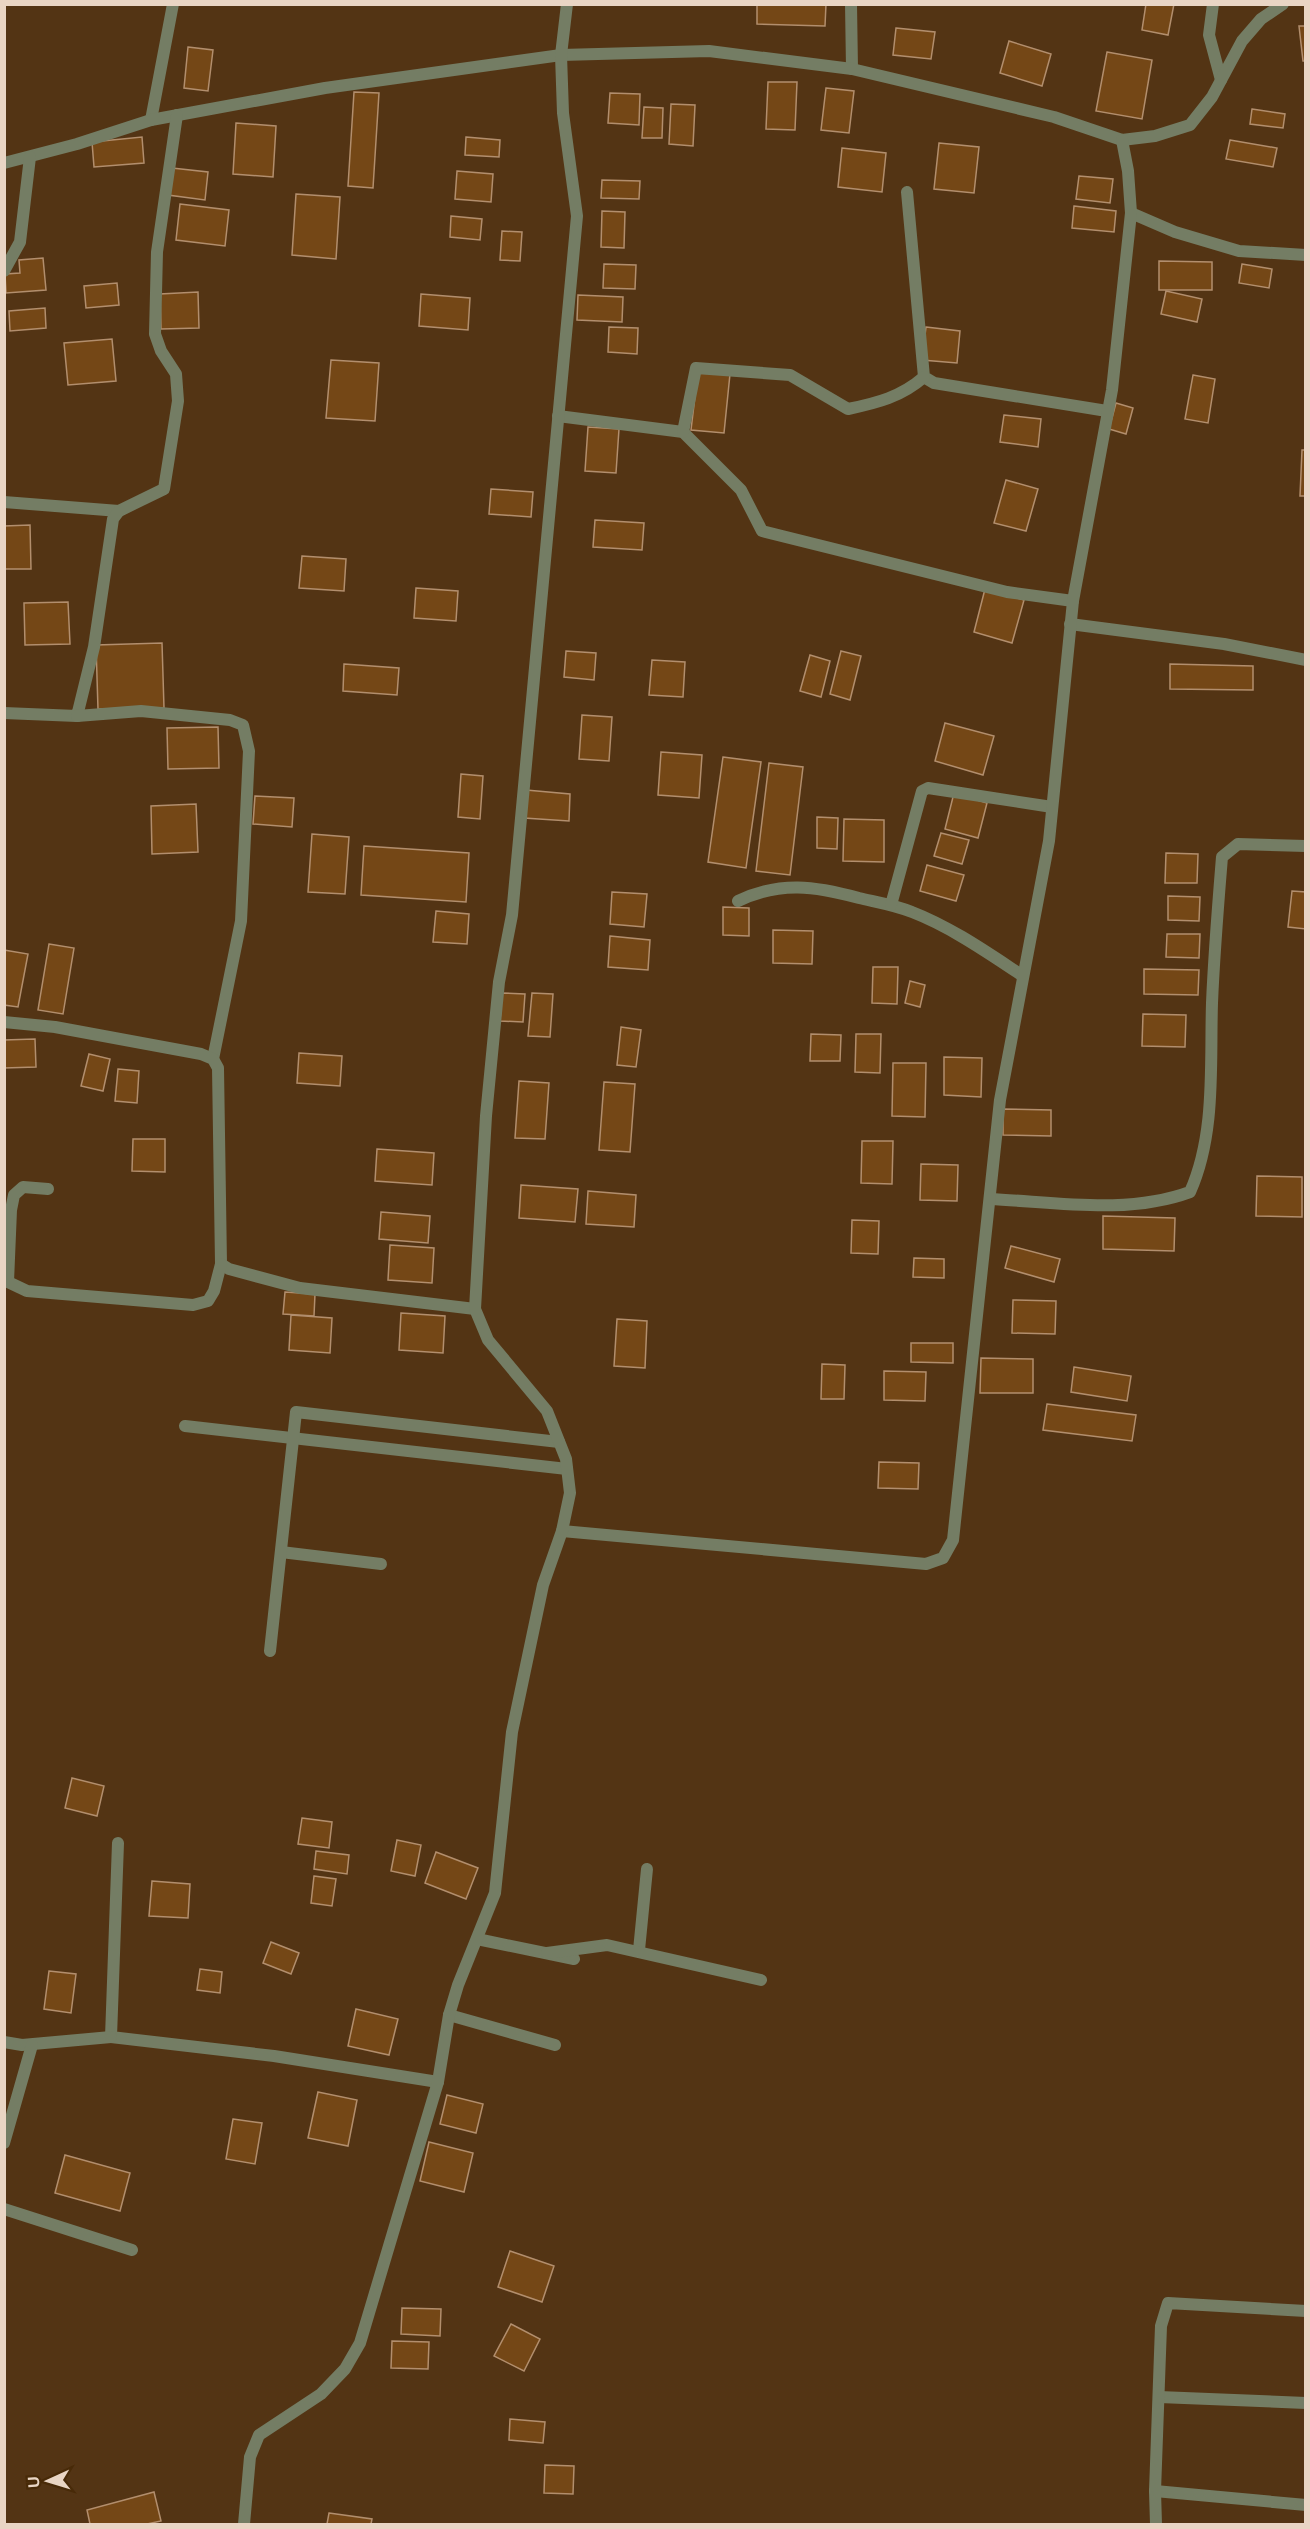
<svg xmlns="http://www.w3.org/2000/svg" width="1310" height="2529" font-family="Arial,sans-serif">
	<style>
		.building { fill: #744716; stroke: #b28e6d; stroke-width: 1.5 }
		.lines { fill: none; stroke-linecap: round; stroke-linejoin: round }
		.street { stroke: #747d64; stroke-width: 12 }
	</style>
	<rect width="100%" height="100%" fill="#533414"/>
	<g class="building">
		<path d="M757 4H826L825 26 757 24Z"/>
		<path d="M1146 4H1174L1168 35 1142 30Z"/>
		<path d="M1299 26H1306V61H1303Z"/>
		<path d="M896 28 935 32 931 59 893 55Z"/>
		<path d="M1009 41 1051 54 1042 86 1000 73Z"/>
		<path d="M188 47 213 50 208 91 184 88Z"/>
		<path d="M1107 52 1152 60 1142 119 1096 111Z"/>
		<path d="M768 82H797L795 130 766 129Z"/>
		<path d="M826 88 854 91 849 133 821 130Z"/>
		<path d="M354 92 379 93 373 188 348 186Z"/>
		<path d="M610 93 640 94 639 125 608 123Z"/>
		<path d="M671 104 695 105 693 146 669 144Z"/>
		<path d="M644 107 663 108 662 138H642Z"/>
		<path d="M1252 109 1285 114 1283 128 1250 124Z"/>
		<path d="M236 123 276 126 273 177 233 174Z"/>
		<path d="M142 137 144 163 94 167 92 142Z"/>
		<path d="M466 137 500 140 499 157 465 155Z"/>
		<path d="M1230 140 1277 148 1273 167 1226 159Z"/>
		<path d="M939 143 979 147 974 193 934 189Z"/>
		<path d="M842 148 886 153 882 192 838 187Z"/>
		<path d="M172 168 208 172 205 200 168 195Z"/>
		<path d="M457 171 493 174 491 202 455 199Z"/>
		<path d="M1079 176 1113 179 1110 203 1076 199Z"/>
		<path d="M602 180 640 181 639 199 601 198Z"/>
		<path d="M296 194 340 197 336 259 292 255Z"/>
		<path d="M180 204 229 210 225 246 176 240Z"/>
		<path d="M1074 206 1116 211 1114 232 1072 228Z"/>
		<path d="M602 211 625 212 624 248 601 247Z"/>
		<path d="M451 216 482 219 480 240 450 237Z"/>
		<path d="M502 231 522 232 520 261 500 260Z"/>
		<path d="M43 258 46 290 6 293 5 274 20 273 19 260Z"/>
		<path d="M1159 261 1212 262V290H1159Z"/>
		<path d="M604 264 636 265 635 289 603 288Z"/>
		<path d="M1242 264 1272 269 1269 288 1239 283Z"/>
		<path d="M117 283 119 305 86 308 84 286Z"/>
		<path d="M1166 291 1202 299 1197 322 1161 314Z"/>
		<path d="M198 292 199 328 161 329 160 294Z"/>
		<path d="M421 294 470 298 468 330 419 326Z"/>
		<path d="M578 295 623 297 622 322 577 320Z"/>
		<path d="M45 308 46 328 10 331 9 311Z"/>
		<path d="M609 327 638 328 637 354 608 352Z"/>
		<path d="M926 327 960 331 957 363 922 360Z"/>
		<path d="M112 339 116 381 68 385 64 343Z"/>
		<path d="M331 360 379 363 375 421 326 418Z"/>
		<path d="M698 371 730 374 724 433 691 430Z"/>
		<path d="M1193 375 1215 379 1208 423 1185 419Z"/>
		<path d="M1116 403 1133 408 1126 434 1109 429Z"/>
		<path d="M1004 415 1041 419 1038 447 1000 442Z"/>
		<path d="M588 427 619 429 616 473 585 471Z"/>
		<path d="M1302 450H1306V496H1300Z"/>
		<path d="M1006 480 1038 489 1026 531 994 523Z"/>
		<path d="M491 489 533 492 531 517 489 514Z"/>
		<path d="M595 520 644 523 642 550 593 547Z"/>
		<path d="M30 525 31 569H4V526Z"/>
		<path d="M302 556 346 559 344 591 299 588Z"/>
		<path d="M416 588 458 591 456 621 414 618Z"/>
		<path d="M985 589 1024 600 1012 643 974 632Z"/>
		<path d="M68 602 70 644 25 645 24 603Z"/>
		<path d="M162 643 164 708 98 709 96 645Z"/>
		<path d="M566 651 596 653 594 680 564 677Z"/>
		<path d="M841 651 861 656 850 700 830 694Z"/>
		<path d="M810 655 830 661 821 697 800 691Z"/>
		<path d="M652 660 685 662 683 697 649 695Z"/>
		<path d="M344 664 399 668 397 695 343 691Z"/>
		<path d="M1170 664 1253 666V690L1170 689Z"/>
		<path d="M582 715 612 717 609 761 579 759Z"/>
		<path d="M945 723 994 736 983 775 935 761Z"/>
		<path d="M218 727 219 768 168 769 167 728Z"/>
		<path d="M661 752 702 755 699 798 658 795Z"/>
		<path d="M723 757 761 762 746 868 708 862Z"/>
		<path d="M769 763 803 767 790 875 756 871Z"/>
		<path d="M461 774 483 776 480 819 458 817Z"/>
		<path d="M526 790 570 794 569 821 524 818Z"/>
		<path d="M954 793 987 803 978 838 945 829Z"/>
		<path d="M255 796 294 798 292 827 253 824Z"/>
		<path d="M196 804 198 852 152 854 151 806Z"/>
		<path d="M817 817 838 818 837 849 817 848Z"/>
		<path d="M844 819 884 820V862L843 861Z"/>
		<path d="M941 833 969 840 962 864 934 856Z"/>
		<path d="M312 834 349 837 345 894 308 892Z"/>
		<path d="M364 846 469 853 466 902 361 895Z"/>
		<path d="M1166 853 1198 854 1197 883H1165Z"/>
		<path d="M927 865 964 875 956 901 920 891Z"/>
		<path d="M1292 891 1306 892V929L1288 927Z"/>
		<path d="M612 892 647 894 644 927 610 924Z"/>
		<path d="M1168 896 1200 897 1199 921 1168 920Z"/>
		<path d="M723 907 749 908V936L723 935Z"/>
		<path d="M436 911 469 914 467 944 433 942Z"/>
		<path d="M773 930 813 931 812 964 773 963Z"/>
		<path d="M1167 934H1200L1199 958 1166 957Z"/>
		<path d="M610 936 650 940 648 970 608 967Z"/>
		<path d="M49 944 74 948 63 1014 38 1010Z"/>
		<path d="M4 950 28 954 18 1007 4 1005Z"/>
		<path d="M873 967H898L897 1004 872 1003Z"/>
		<path d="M1144 969 1199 970 1198 995 1144 994Z"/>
		<path d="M910 981 925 985 920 1007 905 1003Z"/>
		<path d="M502 993 525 994 523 1022 500 1021Z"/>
		<path d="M532 993 553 994 550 1037 528 1036Z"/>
		<path d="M1143 1014 1186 1015 1185 1047 1142 1046Z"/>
		<path d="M621 1027 641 1030 636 1067 617 1065Z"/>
		<path d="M811 1034 841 1035 840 1061H810Z"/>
		<path d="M856 1034H881L880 1073 855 1072Z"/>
		<path d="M35 1039 36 1067 4 1068V1040Z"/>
		<path d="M299 1053 342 1056 340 1086 297 1083Z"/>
		<path d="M89 1054 110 1059 103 1091 81 1086Z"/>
		<path d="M944 1057 982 1058 981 1097 944 1095Z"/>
		<path d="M893 1063H926L925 1117 892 1116Z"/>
		<path d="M118 1069 139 1071 137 1103 115 1101Z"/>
		<path d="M519 1081 549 1083 545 1139 515 1138Z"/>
		<path d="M604 1082 635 1084 630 1152 599 1150Z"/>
		<path d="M1003 1109 1051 1110V1136L1003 1135Z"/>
		<path d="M133 1139H165V1172L132 1171Z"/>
		<path d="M862 1141H893L892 1184 861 1183Z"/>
		<path d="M377 1149 434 1153 432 1185 375 1181Z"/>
		<path d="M921 1164 958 1165 957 1201 920 1200Z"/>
		<path d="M1257 1176 1302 1177V1217L1256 1216Z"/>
		<path d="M521 1185 578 1189 575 1222 519 1218Z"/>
		<path d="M588 1191 636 1195 634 1227 586 1224Z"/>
		<path d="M381 1212 430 1216 428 1243 379 1239Z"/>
		<path d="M1103 1216 1175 1218 1174 1251 1103 1249Z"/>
		<path d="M852 1220 879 1221 878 1254 851 1253Z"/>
		<path d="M390 1245 434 1248 432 1283 388 1280Z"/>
		<path d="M1011 1246 1060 1259 1054 1282 1005 1268Z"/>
		<path d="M914 1258 944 1259V1278L913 1277Z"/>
		<path d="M285 1292 315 1294 314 1316 283 1314Z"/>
		<path d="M1013 1300 1056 1301 1055 1334 1012 1333Z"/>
		<path d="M401 1313 445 1316 443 1353 399 1350Z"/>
		<path d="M291 1315 332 1318 330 1353 289 1350Z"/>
		<path d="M617 1319 647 1321 645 1368 614 1366Z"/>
		<path d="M911 1343H953V1363L911 1362Z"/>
		<path d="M981 1358 1033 1359V1393H980Z"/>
		<path d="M822 1364 845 1365 844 1399H821Z"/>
		<path d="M1074 1367 1131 1376 1127 1401 1071 1392Z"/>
		<path d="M884 1371 926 1372 925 1401 884 1400Z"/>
		<path d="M1047 1404 1136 1415 1132 1441 1043 1430Z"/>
		<path d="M879 1462 919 1463 918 1489 878 1488Z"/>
		<path d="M72 1778 104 1786 97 1816 65 1808Z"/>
		<path d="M302 1818 332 1822 329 1848 298 1844Z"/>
		<path d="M397 1840 421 1845 415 1876 391 1871Z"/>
		<path d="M316 1851 349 1855 347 1874 314 1869Z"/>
		<path d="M436 1852 478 1868 466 1899 425 1883Z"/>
		<path d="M314 1876 336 1879 332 1906 311 1903Z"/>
		<path d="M152 1881 190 1884 188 1918 149 1916Z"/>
		<path d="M271 1942 299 1953 291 1974 263 1963Z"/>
		<path d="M200 1969 222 1972 220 1993 197 1990Z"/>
		<path d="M49 1971 76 1974 71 2013 44 2009Z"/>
		<path d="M356 2009 398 2019 389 2055 348 2046Z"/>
		<path d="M318 2092 357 2100 348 2146 308 2138Z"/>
		<path d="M447 2095 483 2104 476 2133 440 2124Z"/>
		<path d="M233 2119 262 2123 255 2164 226 2159Z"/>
		<path d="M429 2142 473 2153 464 2192 420 2181Z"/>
		<path d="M65 2155 130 2173 120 2211 55 2193Z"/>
		<path d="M510 2251 554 2266 542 2302 498 2287Z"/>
		<path d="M402 2308 441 2309 440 2336 401 2334Z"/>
		<path d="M511 2324 540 2339 524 2371 494 2356Z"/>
		<path d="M392 2341 429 2342 428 2369 391 2368Z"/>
		<path d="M510 2419 545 2422 543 2443 509 2440Z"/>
		<path d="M545 2465 574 2466 573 2494 544 2493Z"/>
		<path d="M154 2492 161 2521 147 2524H90L87 2510Z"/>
		<path d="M329 2513 372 2519 371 2524H327Z"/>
	</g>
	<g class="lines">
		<g class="street">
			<path d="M851 4 852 69"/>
			<path d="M1213 4 1209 35 1221 80"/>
			<path d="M151 120 173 4"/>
			<path d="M4 163 77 144 151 120 325 88 561 55 709 51 852 69 1054 117 1122 140 1155 136 1190 125 1212 97 1242 41 1261 19 1283 4"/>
			<path d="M907 192 924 377 934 383 1107 411"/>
			<path d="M1131 213 1175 232 1239 251 1306 255"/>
			<path d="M4 271 20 242 30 157"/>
			<path d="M558 416 683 432 741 490 762 531 1007 592 1073 601"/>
			<path d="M683 432 696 368 790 375 848 409C877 403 901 397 924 377"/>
			<path d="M4 502 119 511"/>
			<path d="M1070 624 1224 644 1306 660"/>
			<path d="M4 713 77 716 94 647 113 519 119 511 164 489 178 401 176 374 161 351 155 334 157 252 177 115"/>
			<path d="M77 716 141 711 230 720 243 725 249 751 241 921 213 1059"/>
			<path d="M738 901C780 881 815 886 859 898 876 902 895 905 912 912 951 927 988 953 1023 976"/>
			<path d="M891 905 922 791 928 788 1052 807"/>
			<path d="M4 1022 55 1027 201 1054 213 1059 218 1068 221 1264 229 1269 300 1288 475 1309"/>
			<path d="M48 1189 23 1187 14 1195 11 1210 8 1282 27 1291 193 1305 208 1301 214 1291 221 1264"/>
			<path d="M990 1199C1055 1202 1128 1215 1190 1192 1216 1134 1210 1065 1212 1003 1214 954 1218 906 1222 857L1238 844 1306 846"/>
			<path d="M185 1426 567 1469"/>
			<path d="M562 1531 926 1564 943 1558 953 1540 1000 1100 1049 841 1073 601 1112 390 1131 213 1128 171 1122 140"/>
			<path d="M281 1552 381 1564"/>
			<path d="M270 1651 296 1412 559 1442"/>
			<path d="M118 1843 111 2037 274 2056 438 2082"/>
			<path d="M477 1939 574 1959"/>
			<path d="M639 1950 647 1869"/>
			<path d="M547 1953 607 1945 761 1980"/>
			<path d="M449 2015 555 2045"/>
			<path d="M4 2042 22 2045 111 2037"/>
			<path d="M4 2143 32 2045"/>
			<path d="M4 2209 132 2250"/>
			<path d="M1159 2397 1306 2403"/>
			<path d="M1155 2491 1306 2505"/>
			<path d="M244 2524 250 2457 259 2435 321 2394 345 2369 360 2343 438 2082 449 2015 458 1985 495 1893 512 1732 543 1585 562 1531 570 1493 566 1459 547 1411 488 1340 475 1309 486 1116 499 982 512 915 577 216 563 113 561 55 567 4"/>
			<path d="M1156 2524 1155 2491 1161 2326 1168 2303 1306 2311"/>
		</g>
	</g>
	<rect width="1310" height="2529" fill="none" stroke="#e9d5c4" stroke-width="12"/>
	<g transform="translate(48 2481) rotate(266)" stroke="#482a08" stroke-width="4.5" paint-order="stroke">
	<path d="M0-4.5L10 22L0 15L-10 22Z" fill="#e9d5c4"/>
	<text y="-9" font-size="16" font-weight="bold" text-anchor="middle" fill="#e9d5c4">U</text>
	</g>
</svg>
